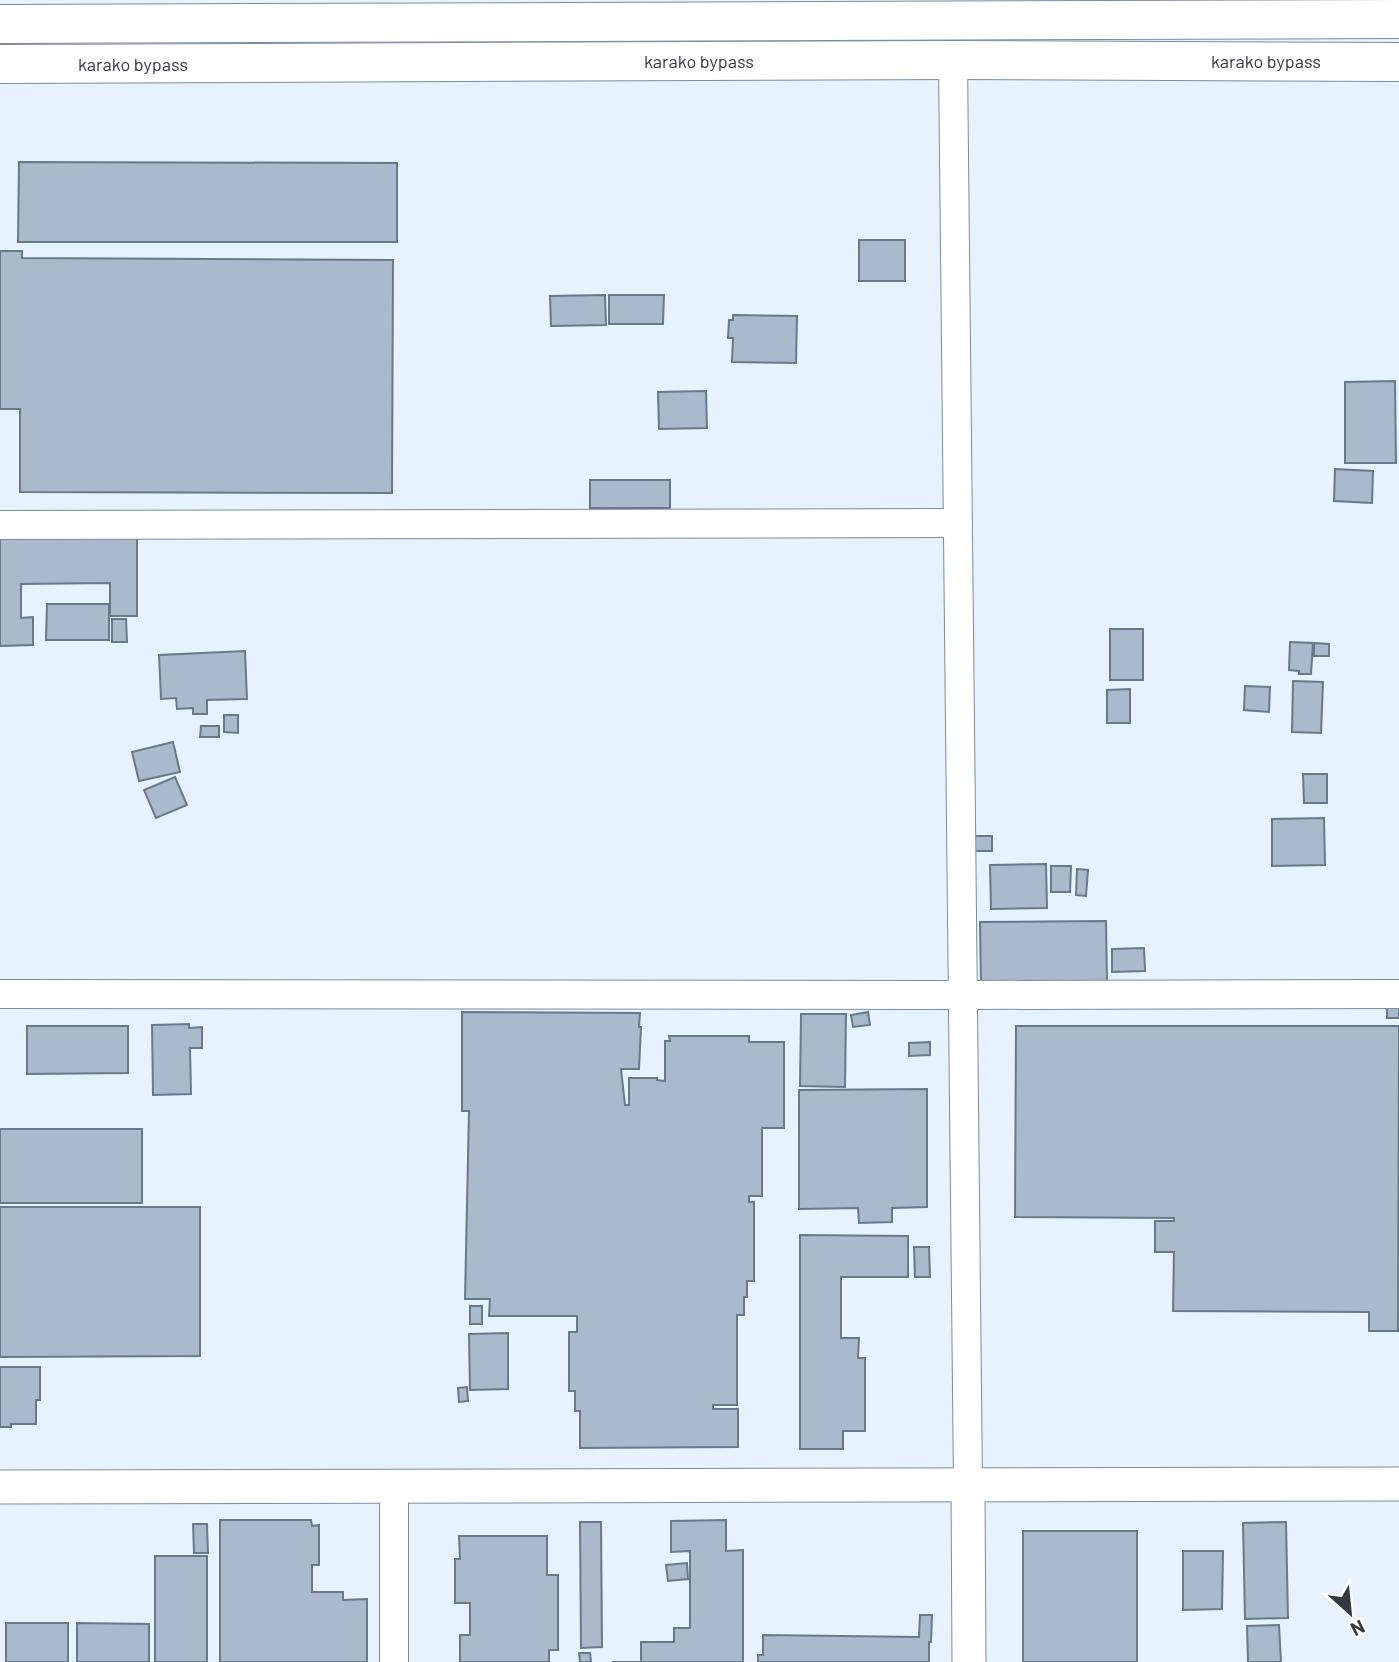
<svg xmlns="http://www.w3.org/2000/svg" width="1399" height="1662" font-family="Barlow,sans-serif">
	<style>
		.building { fill: #a8bacb; stroke: #687a8a; stroke-width: 2 }
		.lines { fill: none; stroke-linecap: round; stroke-linejoin: round }
		.minor-casing { stroke: #7b8d9d; stroke-width: 30 }
		.tertiary-casing { stroke: #7b8d9d; stroke-width: 35 }
		.trunk-casing { stroke: #7b8d9d; stroke-width: 40 }
		.minor { stroke: #fff; stroke-width: 28 }
		.tertiary { stroke: #fff; stroke-width: 33 }
		.trunk { stroke: #fff; stroke-width: 38 }
		.labels { text-anchor: middle; dominant-baseline: central; stroke-width: 5; stroke-linejoin: round; paint-order: stroke }
		.street-label { font-size: 18px; fill: #323940; stroke: #fefefe }
	</style>
	<rect width="100%" height="100%" fill="#e6f2fd"/>
	<g class="building">
		<path d="M19 162 397 163V242H18Z"/>
		<rect x="859" y="240" width="46" height="41"/>
		<path d="M0 251H22V258L393 260 392 493 20 492V409H0Z"/>
		<path d="M605 295 606 325 551 326 550 296Z"/>
		<path d="M609 295H664L663 324H609Z"/>
		<path d="M733 315 797 316 796 363 732 362 733 338H728L729 320H733Z"/>
		<path d="M1395 381 1396 463H1345V382Z"/>
		<path d="M706 391 707 428 659 429 658 392Z"/>
		<path d="M1335 469 1373 471 1372 503 1334 501Z"/>
		<rect x="590" y="480" width="80" height="28"/>
		<path d="M137 537V616H110V583L21 584V618L33 617V645L0 646V539Z"/>
		<path d="M47 604H109V640H46Z"/>
		<path d="M112 619H126L127 642H112Z"/>
		<rect x="1110" y="629" width="33" height="51"/>
		<path d="M1290 642 1313 643 1311 674H1299V671L1289 670Z"/>
		<path d="M1314 643 1329 644V656H1314Z"/>
		<path d="M245 651 247 699 207 700V714H193V708L177 709 176 698 161 699 159 655Z"/>
		<path d="M1293 681 1323 682 1321 733 1292 732Z"/>
		<path d="M1245 686 1270 687 1269 712 1244 710Z"/>
		<path d="M1130 689V723H1107V690Z"/>
		<path d="M224 715H238V733L224 732Z"/>
		<path d="M201 726H219V737H200Z"/>
		<path d="M173 742 180 772 139 781 132 752Z"/>
		<path d="M1303 774H1327V803H1304Z"/>
		<path d="M175 777 187 805 156 818 144 790Z"/>
		<path d="M1324 818 1325 865 1272 866V819Z"/>
		<rect x="968" y="836" width="24" height="15"/>
		<path d="M1046 864 1047 908 991 909 990 865Z"/>
		<path d="M1051 866H1071L1070 892H1051Z"/>
		<path d="M1077 869 1088 870 1086 896 1076 895Z"/>
		<path d="M1106 921 1107 982 981 983 980 922Z"/>
		<path d="M1144 948 1145 971 1112 972V949Z"/>
		<rect x="1387" y="1007" width="12" height="11"/>
		<path d="M462 1012 640 1013 639 1027H641L639 1069H621L625 1105H629V1078H657V1080L665 1081V1041H670L669 1036H749V1042H784V1128H762V1196H749V1202H754V1281H747V1297H744V1315H737V1405H713V1409H738V1447L580 1448V1411H575V1391H569V1332H577V1316H489L490 1299H465L469 1111H462Z"/>
		<path d="M868 1012 870 1025 853 1027 851 1015Z"/>
		<path d="M801 1014H846L845 1087 800 1086Z"/>
		<path d="M189 1024V1028L202 1027V1048H190L191 1094 153 1095 152 1025Z"/>
		<path d="M27 1026H128V1073L27 1074Z"/>
		<path d="M1016 1026H1399L1398 1331H1369V1312L1173 1311 1174 1252H1155V1221H1174V1218L1015 1217Z"/>
		<path d="M930 1042V1055L909 1056V1043Z"/>
		<path d="M927 1089V1207L892 1208V1222L859 1223 858 1208 799 1209V1090Z"/>
		<rect x="0" y="1129" width="142" height="74"/>
		<path d="M0 1207H200V1356L0 1357Z"/>
		<path d="M800 1235 908 1236V1277H841V1338H859L858 1358H865V1431H843V1449H800Z"/>
		<path d="M914 1247H929L930 1277H915Z"/>
		<rect x="470" y="1306" width="12" height="18"/>
		<path d="M508 1333V1389L470 1390 469 1334Z"/>
		<path d="M0 1367H40V1400H36V1424H11V1427H0Z"/>
		<path d="M467 1387 468 1401 459 1402 458 1388Z"/>
		<path d="M220 1520H311L312 1526 319 1525V1565H312V1592H343V1600L367 1599V1662H220Z"/>
		<path d="M726 1520V1551L743 1550V1662H612H641V1642H674V1628H690V1551L671 1552V1521Z"/>
		<path d="M580 1522H601L602 1647 581 1648Z"/>
		<path d="M1286 1522 1288 1618 1245 1619 1243 1523Z"/>
		<path d="M193 1524H207L208 1553H194Z"/>
		<rect x="1023" y="1531" width="114" height="131"/>
		<path d="M459 1536H547V1575H558V1650H549V1662H460V1635H470V1603H455V1559H460Z"/>
		<path d="M1183 1551H1223L1222 1609 1183 1610Z"/>
		<rect x="155" y="1556" width="52" height="106"/>
		<path d="M687 1563 688 1579 668 1581 666 1565Z"/>
		<path d="M920 1615H932L931 1642H929V1662H758V1655H763V1635L919 1637Z"/>
		<rect x="6" y="1623" width="62" height="39"/>
		<path d="M77 1623 149 1624V1662H77Z"/>
		<path d="M1279 1625 1281 1662H1248L1247 1626Z"/>
		<path d="M579 1653H590L591 1662H580Z"/>
	</g>
	<g class="lines">
		<g class="minor-casing">
			<g id="minor">
				<path d="M953 60 968 1484"/>
				<path d="M0 525 958 523"/>
				<path d="M0 994 963 995 1399 994"/>
				<path d="M394 1486V1662"/>
			</g>
		</g>
		<g class="tertiary-casing">
			<g id="tertiary">
				<path d="M968 1484 969 1662"/>
				<path d="M0 1487 1399 1484"/>
			</g>
		</g>
		<g class="trunk-casing">
			<g id="trunk">
				<path d="M0 24 1399 19"/>
				<path d="M0 64 953 60 1399 62"/>
			</g>
		</g>
		<use href="#minor" class="minor"/>
		<use href="#tertiary" class="tertiary"/>
		<use href="#trunk" class="trunk"/>
	</g>
	<g class="labels">
		<g class="street-label">
			<text x="699" y="61">karako bypass</text>
			<text x="1266" y="61">karako bypass</text>
			<text x="133" y="64">karako bypass</text>
		</g>
	</g>
	<g transform="translate(1350 1613) rotate(153)" stroke="#fefefe" stroke-width="5" paint-order="stroke">
	<path d="M0-5L12 26L0 18L-12 26Z" fill="#323940"/>
	<text y="-10" font-size="19" font-weight="bold" text-anchor="middle" fill="#323940">N</text>
	</g>
</svg>
